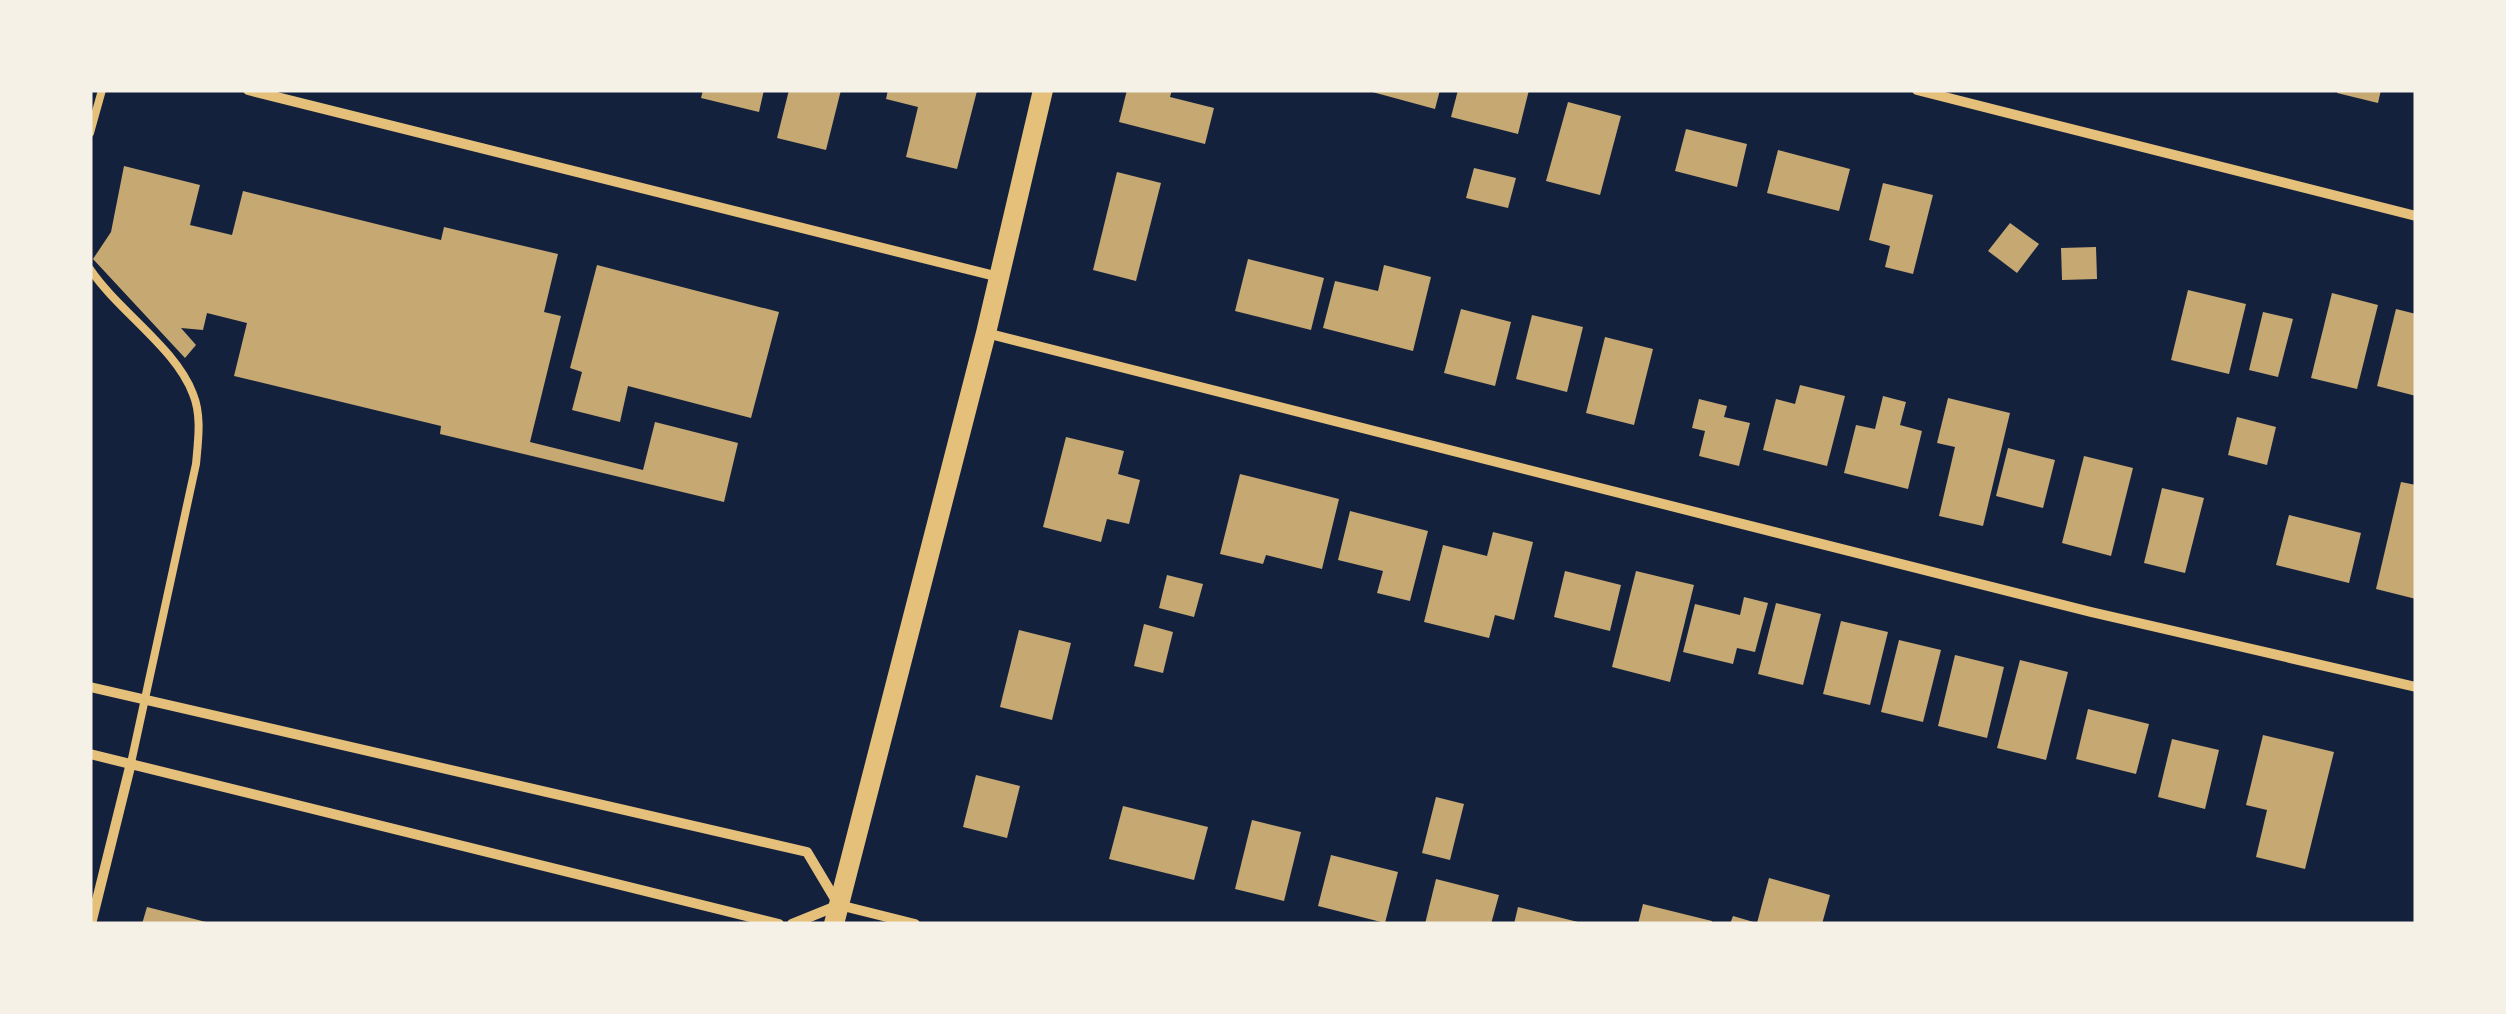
<svg xmlns="http://www.w3.org/2000/svg" width="2506" height="1014" font-family="'Open Sans',sans-serif">
	<style>
		.building { fill: #c6a872 }
		.lines { fill: none; stroke-linecap: round; stroke-linejoin: round }
		.service { stroke: #e5c07b; stroke-width: 8 }
		.minor { stroke: #e5c07b; stroke-width: 10 }
		.secondary { stroke: #e5c07b; stroke-width: 20 }
	</style>
	<rect width="100%" height="100%" fill="#14213d"/>
	<g class="building">
		<path d="M703 90H764L759 112 701 98Z"/>
		<path d="M789 90H841L826 150 777 138Z"/>
		<path d="M888 90 977 91 957 169 906 157 918 107 886 99Z"/>
		<path d="M1127 90H1172L1170 97 1214 108 1205 144 1119 122Z"/>
		<path d="M1365 90H1440L1435 109Z"/>
		<path d="M1458 90H1529L1518 134 1451 117Z"/>
		<path d="M2338 90H2381L2378 103 2337 93Z"/>
		<path d="M1568 102 1621 116 1600 195 1546 181Z"/>
		<path d="M1686 129 1747 144 1737 187 1675 171Z"/>
		<path d="M1778 150 1850 169 1839 211 1767 193Z"/>
		<path d="M124 166 200 185 190 225 232 235 243 191 441 240 444 227 558 254 544 312 561 316 530 442 643 470 655 422 738 443 724 502 440 434 441 426 234 376 247 323 207 313 203 330 181 328 196 345 185 358 93 259 111 232Z"/>
		<path d="M1474 168 1516 178 1508 208 1466 198Z"/>
		<path d="M1117 172 1161 183 1136 281 1093 270Z"/>
		<path d="M1883 183 1933 195 1913 274 1885 267 1890 246 1869 240Z"/>
		<path d="M2010 223 2039 244 2017 273 1988 251Z"/>
		<path d="M2096 247 2097 279 2062 280 2061 248Z"/>
		<path d="M1248 259 1324 278 1311 330 1235 311Z"/>
		<path d="M597 265 779 312 751 418 628 386 620 422 572 410 582 372 570 368Z"/>
		<path d="M1384 265 1431 277 1413 351 1323 328 1335 281 1378 291Z"/>
		<path d="M2188 290 2246 304 2229 374 2171 360Z"/>
		<path d="M2332 293 2378 305 2357 389 2311 378Z"/>
		<path d="M1461 309 1511 322 1495 386 1444 373Z"/>
		<path d="M2396 309 2416 314V396L2377 386Z"/>
		<path d="M2263 312 2293 319 2278 377 2249 370Z"/>
		<path d="M1532 315 1583 327 1567 392 1516 379Z"/>
		<path d="M1605 337 1653 349 1634 425 1586 413Z"/>
		<path d="M1800 385 1845 396 1827 466 1763 450 1776 399 1795 404Z"/>
		<path d="M1883 396 1906 402 1900 425 1922 431 1908 489 1844 473 1856 425 1875 429Z"/>
		<path d="M1948 398 2010 413 1983 526 1939 516 1955 447 1937 443Z"/>
		<path d="M1699 399 1727 406 1724 417 1750 423 1739 466 1699 456 1705 431 1692 428Z"/>
		<path d="M2237 417 2276 427 2267 465 2228 455Z"/>
		<path d="M1066 437 1124 451 1118 474 1140 480 1129 524 1107 519 1101 542 1043 527Z"/>
		<path d="M2008 448 2055 460 2043 508 1996 496Z"/>
		<path d="M2084 456 2133 468 2111 556 2062 543Z"/>
		<path d="M1240 474 1339 499 1322 569 1266 555 1263 564 1220 554Z"/>
		<path d="M2401 482 2416 485V599L2376 589Z"/>
		<path d="M2162 488 2204 498 2185 573 2144 563Z"/>
		<path d="M1350 511 1428 531 1410 601 1377 593 1383 571 1338 560Z"/>
		<path d="M2289 515 2361 533 2349 583 2276 565Z"/>
		<path d="M1493 532 1533 542 1514 620 1495 615 1489 638 1424 622 1443 545 1487 556Z"/>
		<path d="M1565 571 1621 585 1610 631 1554 617Z"/>
		<path d="M1636 571 1694 585 1670 682 1612 667Z"/>
		<path d="M1167 575 1203 584 1194 617 1159 608Z"/>
		<path d="M1744 597 1768 603 1755 652 1737 648 1733 664 1683 652 1695 604 1740 615Z"/>
		<path d="M1776 603 1821 614 1803 685 1758 674Z"/>
		<path d="M1841 621 1888 632 1870 705 1823 694Z"/>
		<path d="M1144 624 1173 632 1163 673 1134 666Z"/>
		<path d="M1019 630 1071 643 1052 720 1000 707Z"/>
		<path d="M1899 640 1941 650 1923 722 1881 712Z"/>
		<path d="M1955 655 2004 667 1987 738 1938 726Z"/>
		<path d="M2020 660 2068 672 2046 760 1997 748Z"/>
		<path d="M2088 709 2149 724 2136 774 2076 759Z"/>
		<path d="M2263 735 2334 752 2305 869 2256 857 2267 810 2246 805Z"/>
		<path d="M2172 739 2219 750 2205 809 2158 797Z"/>
		<path d="M976 775 1020 786 1007 838 963 827Z"/>
		<path d="M1436 797 1464 804 1450 860 1422 853Z"/>
		<path d="M1123 806 1208 827 1194 880 1109 859Z"/>
		<path d="M1252 820 1301 832 1284 901 1235 889Z"/>
		<path d="M1331 855 1398 872 1385 923 1318 906Z"/>
		<path d="M1769 878 1830 895 1822 924H1730L1733 916 1757 923Z"/>
		<path d="M1436 879 1499 895 1491 924H1425Z"/>
		<path d="M1643 904 1712 921V924H1638Z"/>
		<path d="M147 907 210 923V924H142Z"/>
		<path d="M1518 907 1582 923V924H1514Z"/>
	</g>
	<g class="lines">
		<g class="service">
			<path d="M90 133 102 90"/>
			<path d="M90 269C118 311 176 348 193 394 202 416 198 441 196 464L131 763"/>
		</g>
		<g class="minor">
			<path d="M248 90 999 277"/>
			<path d="M1917 90 2416 216"/>
			<path d="M986 333 2091 612 2416 687"/>
			<path d="M90 687 807 852 838 904"/>
			<path d="M90 754 779 924"/>
			<path d="M91 924 131 763"/>
			<path d="M792 924 839 905 915 924"/>
		</g>
		<path class="secondary" d="M834 924 986 333 1043 90"/>
	</g>
	<rect width="2506" height="1014" fill="none" stroke="#f6f1e7" stroke-width="185"/>
</svg>
